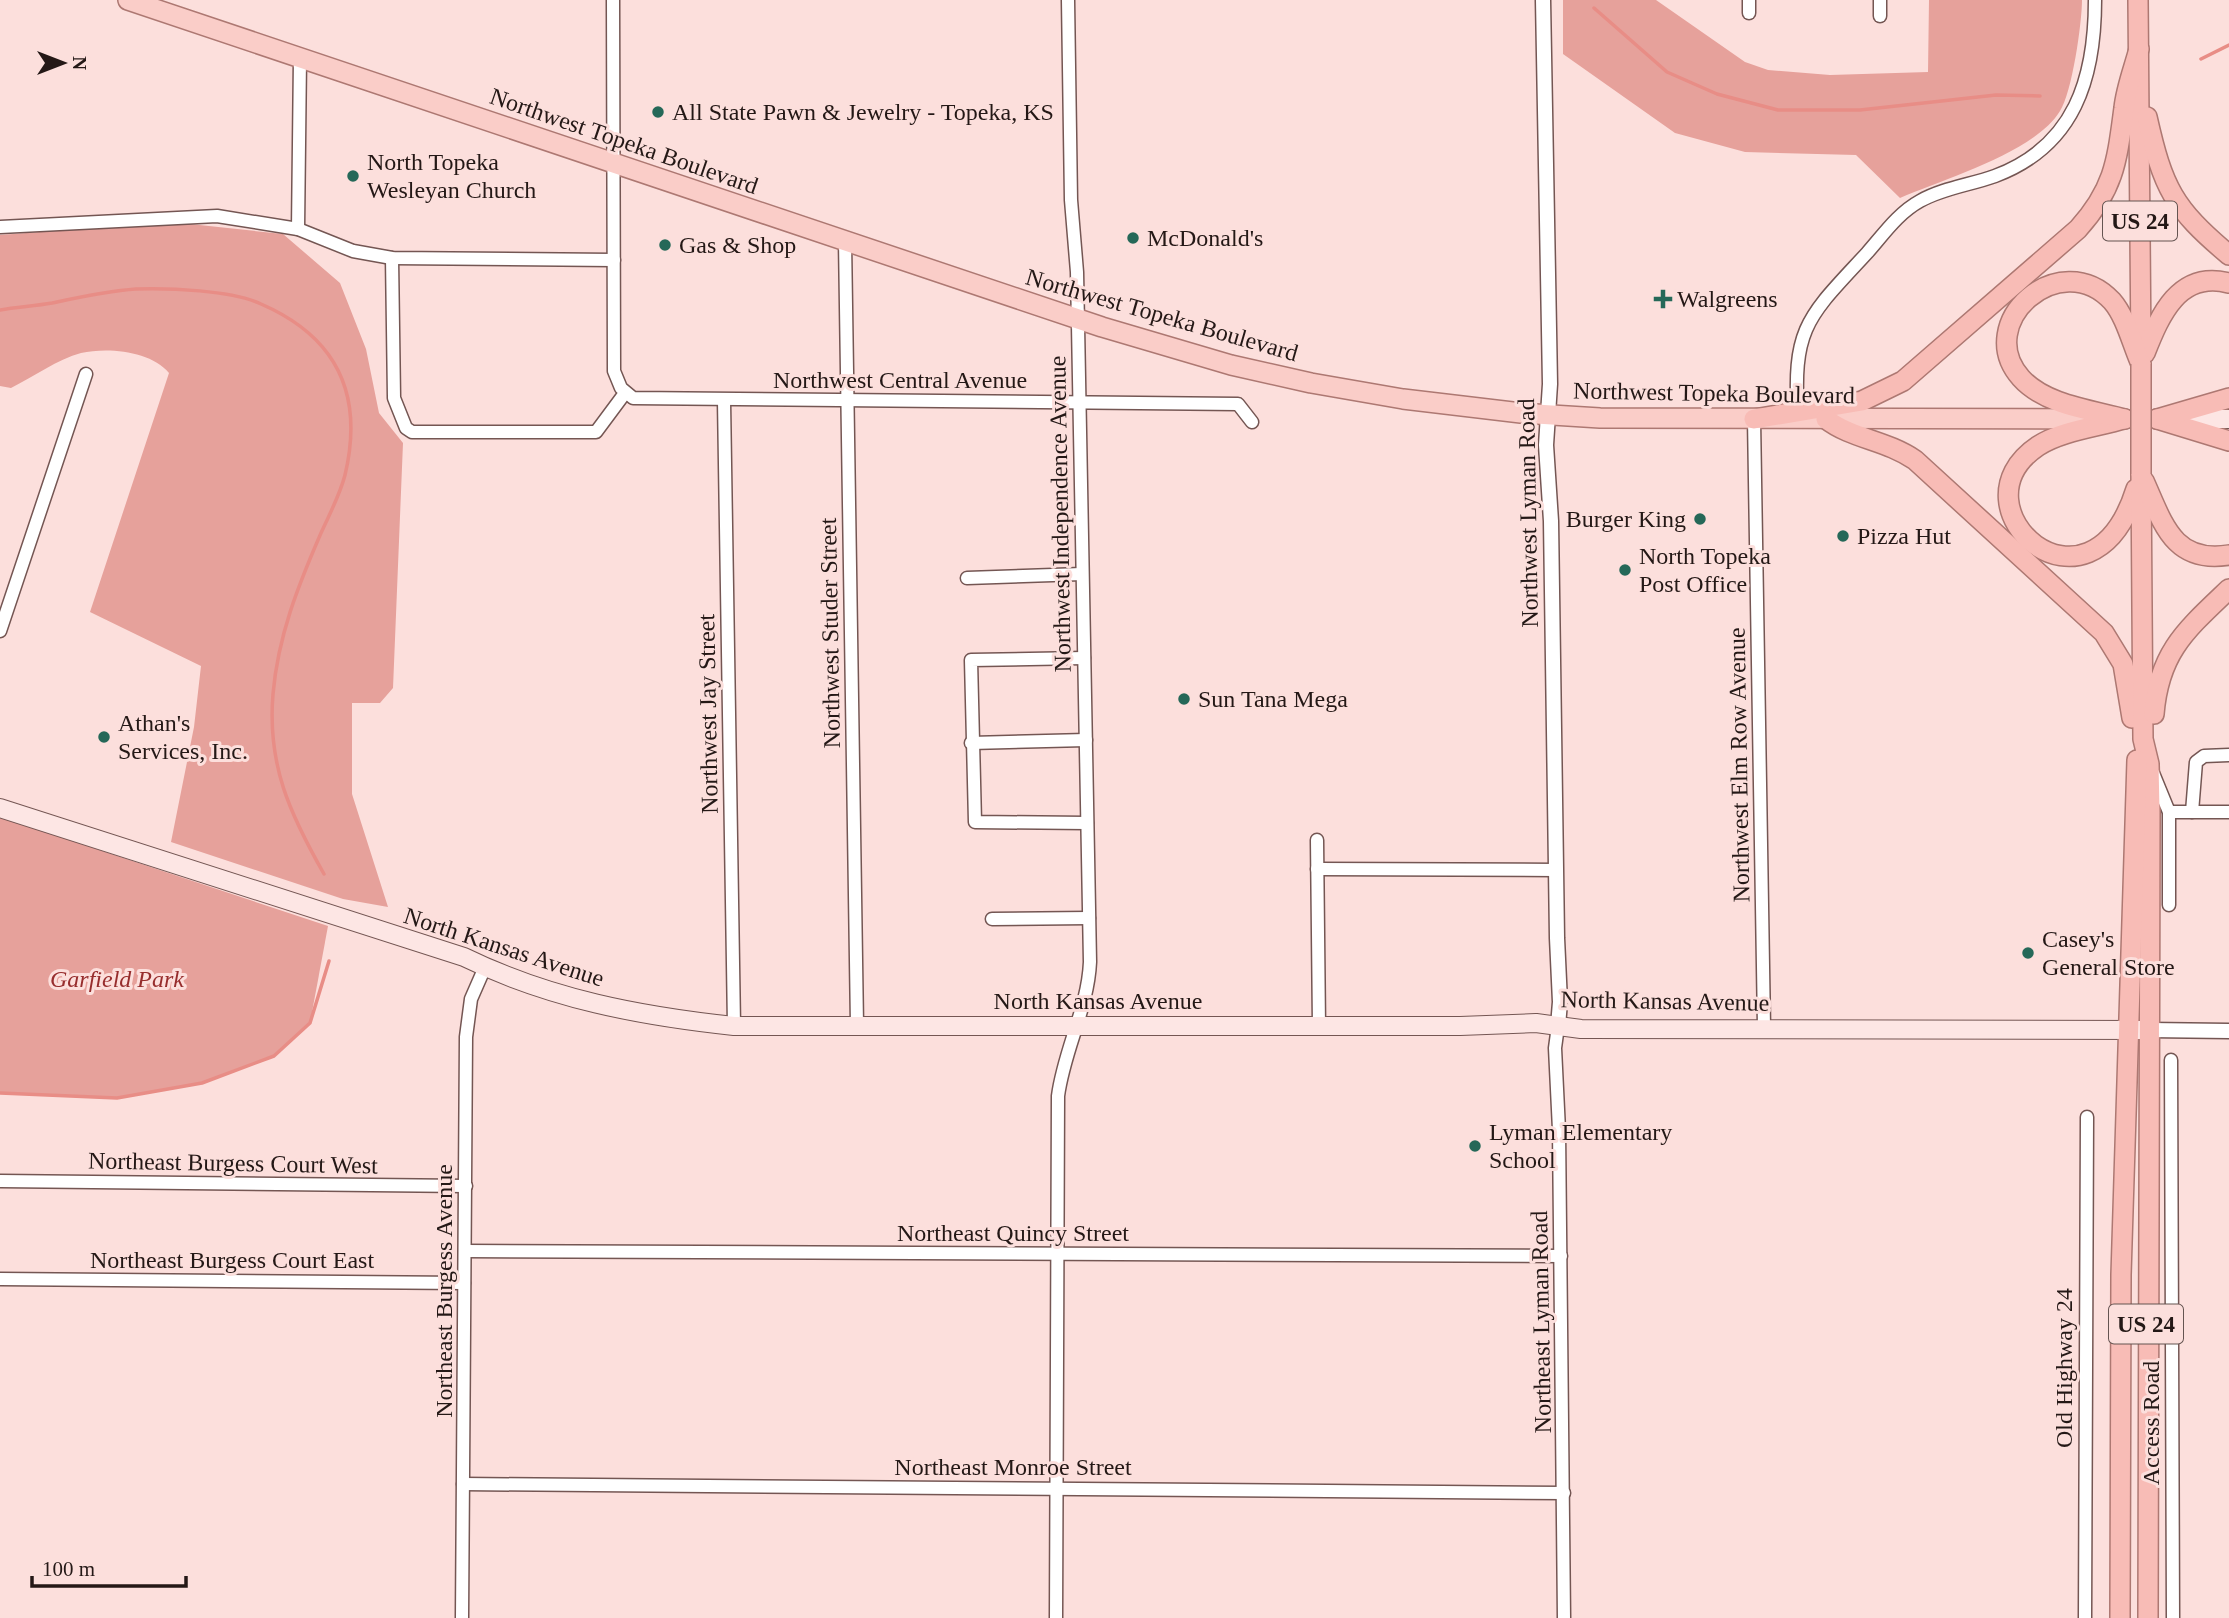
<svg xmlns="http://www.w3.org/2000/svg" width="2229" height="1618" font-family="'Times New Roman',serif">
	<style>
		.green { fill: #e6a19b }
		.lines { fill: none; stroke-linecap: round; stroke-linejoin: round }
		.stream { stroke: #e88d86; stroke-width: 3.5 }
		.minor-casing { stroke: #745653; stroke-width: 15 }
		.tertiary-casing { stroke: #745653; stroke-width: 17 }
		.secondary-casing { stroke: #745653; stroke-width: 20 }
		.primary-casing { stroke: #ad7872; stroke-width: 22 }
		.trunk-casing { stroke: #ad7872; stroke-width: 22 }
		.minor { stroke: #fff; stroke-width: 12 }
		.tertiary { stroke: #fff; stroke-width: 14 }
		.secondary { stroke: #fde6e4; stroke-width: 18 }
		.primary { stroke: #facdc8; stroke-width: 19 }
		.trunk { stroke: #f8bcb6; stroke-width: 19 }
		.trunk-bridge-casing { stroke: #ad7872; stroke-width: 22; stroke-linecap: butt }
		.trunk-bridge { stroke: #f8bcb6; stroke-width: 19 }
		.poi-dot { fill: #256858; stroke: #fcdfdc; stroke-width: 2.5 }
		.labels { text-anchor: middle; dominant-baseline: central; stroke-width: 6; stroke-linejoin: round; paint-order: stroke }
		.shield { fill: #fcdfdc; stroke: #655451; stroke-width: 2 }
		.shield-label { font-size: 23px; font-weight: bold; fill: #241816 }
		.poi-label { font-size: 24px; fill: #241816; stroke: #fcdfdc; text-anchor: start }
		.street-label { font-size: 24px; fill: #241816; stroke: #fcdfdc }
		.park-label { font-size: 24px; font-style: italic; fill: #972d2d; stroke: #fcdfdc }
	</style>
	<rect width="100%" height="100%" fill="#fcdfdc"/>
	<g class="green">
		<path d="M1563 0H1656L1745 62 1768 70 1830 75 1928 72 1929 0H2082C2082 23 2072 93 2060 111 2034 153 1946 178 1900 198L1856 155 1745 152 1675 133 1563 54Z"/>
		<path d="M171 222 283 234 340 283 366 349 379 413 403 443 393 688 380 703H352V794L388 907 343 899 171 842 194 727 201 666 90 612 169 373C151 351 108 347 81 353 58 359 33 377 11 388L0 386V235Z"/>
		<path d="M0 817 328 926 310 1023 274 1056 202 1083 117 1098 0 1093Z"/>
	</g>
	<g class="lines">
		<g class="stream">
			<path d="M1594 8 1667 72 1717 94 1778 110H1860L1996 95 2040 96"/>
			<path d="M2201 59 2229 45"/>
			<path d="M0 310C17 307 35 306 52 303 80 297 107 291 136 289 168 288 232 290 261 304 337 337 364 395 345 475 340 495 329 515 321 533 298 586 278 636 273 694 267 765 290 814 324 874"/>
			<path d="M0 1093 117 1098 202 1083 274 1056 310 1023 329 961"/>
		</g>
		<g class="minor-casing">
			<g id="minor">
				<path d="M613 0 614 371 621 388 633 398 1238 404 1252 422"/>
				<path d="M1880 0V16"/>
				<path d="M1749 13V0"/>
				<path d="M0 227 217 216 298 229 353 251 392 258 614 260"/>
				<path d="M298 229 300 58"/>
				<path d="M845 241 857 1025"/>
				<path d="M392 258 394 398 406 428 412 432H596L625 393"/>
				<path d="M724 401 734 1026"/>
				<path d="M1798 416C1792 326 1809 316 1867 253 1883 235 1898 213 1920 201 1943 188 1970 185 1995 176 2075 146 2095 78 2095 0"/>
				<path d="M1754 419 1764 1027"/>
				<path d="M967 578 1082 574"/>
				<path d="M0 631 86 374"/>
				<path d="M1084 658 971 660 975 822 1087 823"/>
				<path d="M971 743 1086 740"/>
				<path d="M2153 773 2169 812V905"/>
				<path d="M2169 812H2229"/>
				<path d="M2192 812 2196 762 2204 756 2229 755"/>
				<path d="M1317 840 1319 1026"/>
				<path d="M1317 869 1556 870"/>
				<path d="M992 919 1089 918"/>
				<path d="M1558 1026 1555 1048 1559 1130 1564 1618"/>
				<path d="M2171 1060 2173 1618"/>
				<path d="M0 1181 466 1186"/>
				<path d="M465 1251 1561 1256"/>
				<path d="M0 1279 464 1283"/>
				<path d="M463 1484 1564 1493"/>
				<path d="M462 1618 466 1037 471 999 485 967"/>
				<path d="M1056 1618 1058 1096C1064 1050 1088 1008 1090 962L1077 272 1071 200 1068 0"/>
				<path d="M2085 1618 2087 1117"/>
			</g>
		</g>
		<g class="tertiary-casing">
			<g id="tertiary">
				<path d="M1543 0 1550 384 1546 445 1551 521 1557 938 1560 1002 1558 1026"/>
				<path d="M2149 1030 2229 1031"/>
			</g>
		</g>
		<g class="secondary-casing">
			<g id="secondary">
				<path d="M2171 419H2229"/>
				<path d="M0 808 464 957C550 999 640 1016 734 1026H1460L1536 1023 1581 1029 2149 1030"/>
			</g>
		</g>
		<g class="primary-casing">
			<path id="primary" d="M128 0 1102 327 1231 365 1311 383 1403 399 1521 413 1600 418 2107 419"/>
		</g>
		<g class="trunk-casing">
			<g id="trunk">
				<path d="M2138 0 2141 352"/>
				<path d="M2147 117C2163 188 2173 208 2229 255"/>
				<path d="M2145 353C2160 315 2179 270 2229 283"/>
				<path d="M1754 419 1862 401 1903 381 2078 229C2115 188 2117 160 2124 108 2126 88 2134 68 2139 49"/>
				<path d="M1826 419C1852 439 1886 440 1915 460L2104 633 2123 664 2132 718"/>
				<path d="M2124 419C2097 427 2061 431 2038 446 1947 507 2090 635 2136 489"/>
				<path d="M2125 419C2092 410 2045 405 2021 378 1972 323 2060 245 2112 301 2126 317 2132 344 2141 364"/>
				<path d="M2157 419 2229 441"/>
				<path d="M2157 419 2229 398"/>
				<path d="M2141 474 2143 739 2149 764 2150 811 2148 1618"/>
				<path d="M2144 481C2163 523 2173 564 2229 555"/>
				<path d="M2154 714C2159 652 2186 630 2229 589"/>
				<path d="M2120 1618 2121 1275 2137 760"/>
			</g>
		</g>
		<use href="#minor" class="minor"/>
		<use href="#tertiary" class="tertiary"/>
		<use href="#secondary" class="secondary"/>
		<use href="#primary" class="primary"/>
		<use href="#trunk" class="trunk"/>
		<g class="trunk-bridge-casing">
			<path id="trunk-bridge" d="M2141 364V474"/>
		</g>
		<use href="#trunk-bridge" class="trunk-bridge"/>
	</g>
	<g class="poi-dot">
		<circle cx="658" cy="112" r="7"/>
		<circle cx="353" cy="176" r="7"/>
		<circle cx="1133" cy="238" r="7"/>
		<circle cx="665" cy="245" r="7"/>
		<path d="M1659.5 288.5h7v7h7v7h-7v7h-7v-7h-7v-7h7z"/>
		<circle cx="1700" cy="519" r="7"/>
		<circle cx="1843" cy="536" r="7"/>
		<circle cx="1625" cy="570" r="7"/>
		<circle cx="1184" cy="699" r="7"/>
		<circle cx="104" cy="737" r="7"/>
		<circle cx="2028" cy="953" r="7"/>
		<circle cx="1475" cy="1146" r="7"/>
	</g>
	<g class="labels">
		<g class="shield">
			<rect x="2103" y="201.5" width="74" height="39" rx="5"/>
			<rect x="2109" y="1304.5" width="74" height="39" rx="5"/>
		</g>
		<g class="shield-label">
			<text x="2140" y="221">US 24</text>
			<text x="2146" y="1324">US 24</text>
		</g>
		<g class="poi-label">
			<text x="672" y="112">All State Pawn &amp; Jewelry - Topeka, KS</text>
			<text x="367" y="162">North Topeka<tspan x="367" dy="28">Wesleyan Church</tspan></text>
			<text x="1147" y="238">McDonald's</text>
			<text x="679" y="245">Gas &amp; Shop</text>
			<text x="1677" y="299">Walgreens</text>
			<text x="1686" y="519" text-anchor="end">Burger King</text>
			<text x="1857" y="536">Pizza Hut</text>
			<text x="1639" y="556">North Topeka<tspan x="1639" dy="28">Post Office</tspan></text>
			<text x="1198" y="699">Sun Tana Mega</text>
			<text x="118" y="723">Athan's<tspan x="118" dy="28">Services, Inc.</tspan></text>
			<text x="2042" y="939">Casey's<tspan x="2042" dy="28">General Store</tspan></text>
			<text x="1489" y="1132">Lyman Elementary<tspan x="1489" dy="28">School</tspan></text>
		</g>
		<g class="street-label">
			<text transform="translate(624 141) rotate(19)">Northwest Topeka Boulevard</text>
			<text transform="translate(1162 315) rotate(16)">Northwest Topeka Boulevard</text>
			<text x="900" y="380">Northwest Central Avenue</text>
			<text transform="translate(1714 393) rotate(1)">Northwest Topeka Boulevard</text>
			<text transform="translate(1528 513) rotate(-91)">Northwest Lyman Road</text>
			<text transform="translate(1060 514) rotate(-91)">Northwest Independence Avenue</text>
			<text transform="translate(830 633) rotate(-91)">Northwest Studer Street</text>
			<text transform="translate(708 714) rotate(-91)">Northwest Jay Street</text>
			<text transform="translate(1739 765) rotate(-91)">Northwest Elm Row Avenue</text>
			<text transform="translate(504 947) rotate(18)">North Kansas Avenue</text>
			<text x="1098" y="1001">North Kansas Avenue</text>
			<text transform="translate(1665 1001) rotate(1)">North Kansas Avenue</text>
			<text transform="translate(233 1163) rotate(1)">Northeast Burgess Court West</text>
			<text x="1013" y="1233">Northeast Quincy Street</text>
			<text x="232" y="1260">Northeast Burgess Court East</text>
			<text transform="translate(444 1291) rotate(-90)">Northeast Burgess Avenue</text>
			<text transform="translate(1541 1322) rotate(-91)">Northeast Lyman Road</text>
			<text transform="translate(2064 1368) rotate(-90)">Old Highway 24</text>
			<text transform="translate(2151 1423) rotate(-90)">Access Road</text>
			<text x="1013" y="1467">Northeast Monroe Street</text>
		</g>
		<g class="park-label">
			<text x="117" y="979">Garfield Park</text>
		</g>
	</g>
	<g transform="translate(63 63) rotate(90)" stroke="#fcdfdc" stroke-width="5" paint-order="stroke">
	<path d="M0-5L12 26L0 18L-12 26Z" fill="#241816"/>
	<text y="-10" font-size="19" font-weight="bold" text-anchor="middle" fill="#241816">N</text>
	</g>
	<path d="M32 1576v10h154v-10" fill="none" stroke="#241816" stroke-width="3.5"/>
	<text x="42" y="1576" font-size="21" fill="#241816" stroke="#fcdfdc" stroke-width="5" paint-order="stroke">100 m</text>
</svg>
